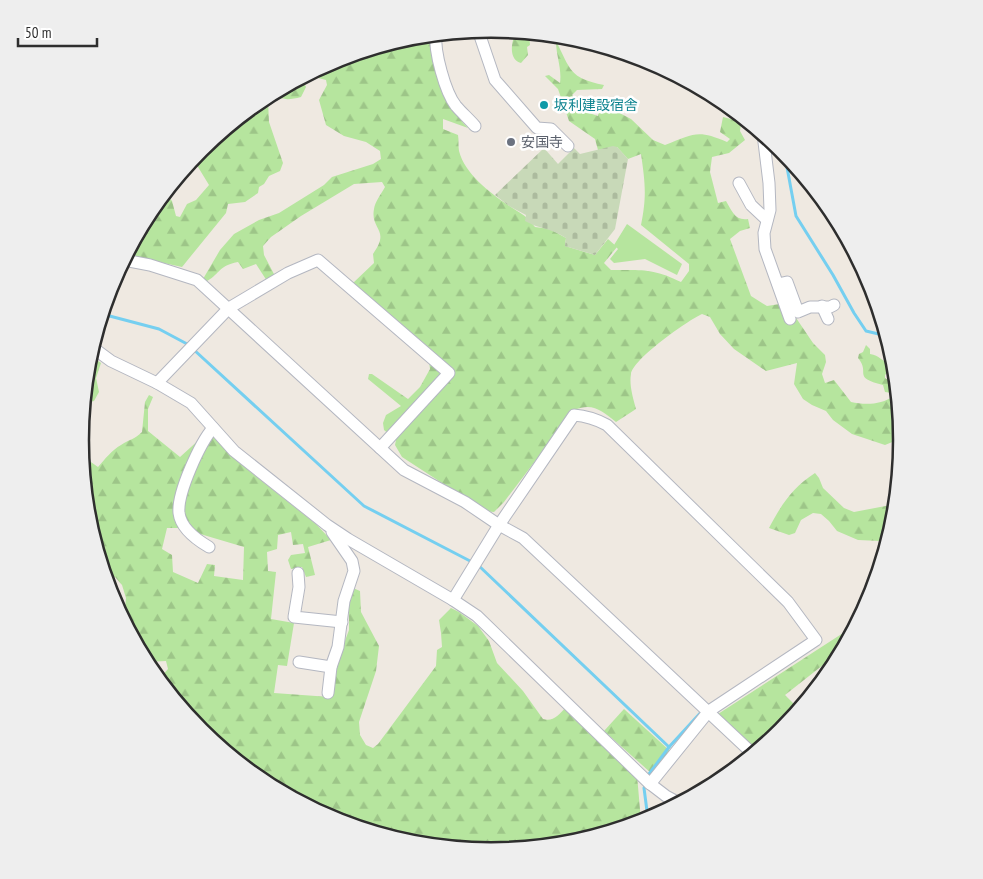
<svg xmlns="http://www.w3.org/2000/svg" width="983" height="879" font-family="'PT Sans Narrow','Noto Sans JP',sans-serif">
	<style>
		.forest { fill: url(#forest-firs); fill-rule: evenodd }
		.cemetery { fill: url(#cemetery-stones) }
		.park { fill: #b6e59e }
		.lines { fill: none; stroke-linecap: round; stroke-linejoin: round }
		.stream { stroke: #75cff0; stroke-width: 3 }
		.street-casing { stroke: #b4b7c1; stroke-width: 13 }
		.street { stroke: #fff; stroke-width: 11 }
		.culture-dot { fill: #0f9aa8; stroke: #fff; stroke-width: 2 }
		.worship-dot { fill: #6b7280; stroke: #fff; stroke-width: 2 }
		.labels { text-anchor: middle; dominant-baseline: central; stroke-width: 5; stroke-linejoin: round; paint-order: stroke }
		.culture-label { font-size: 14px; fill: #0d838f; stroke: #fff; text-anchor: start }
		.worship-label { font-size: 14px; fill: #5b616d; stroke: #fff; text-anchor: start }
		.rim { fill: none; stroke: #2e2e2e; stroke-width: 2.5 }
	</style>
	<defs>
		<pattern id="forest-firs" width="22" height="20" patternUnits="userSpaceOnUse" patternTransform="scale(1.25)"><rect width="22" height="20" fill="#b6e59e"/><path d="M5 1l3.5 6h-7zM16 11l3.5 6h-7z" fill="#9dc588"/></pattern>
		<pattern id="cemetery-stones" width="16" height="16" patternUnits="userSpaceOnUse" patternTransform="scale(1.25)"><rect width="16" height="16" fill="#c8d9b8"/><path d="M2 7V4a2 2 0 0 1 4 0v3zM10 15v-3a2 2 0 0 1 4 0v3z" fill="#acbb9e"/></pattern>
	</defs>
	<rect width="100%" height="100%" fill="#efe9e1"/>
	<g class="forest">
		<path d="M519 31 552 35 546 39 529 33 530 45 527 47 528 55 521 63C509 60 511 43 515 35H519Z"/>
		<path d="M429 35C433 73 441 100 468 128L443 119V129L458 135C459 140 458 146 459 151 465 174 489 192 508 205 521 214 525 214 535 227L550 229 566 238 565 246 595 255 608 239 617 247 604 263 611 270C641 270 653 268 681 282L689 271V264L641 225C647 196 645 182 641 154L628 159 617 147 598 150 595 139 569 121 558 89 545 76 549 75 560 83C562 68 556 56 556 41 571 70 569 78 604 85L602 89 577 90 572 95 589 113 598 116 600 105 606 106 631 119 653 140 665 145C694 134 697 129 727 142L730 139 720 132 723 117 739 121 741 124 740 131 745 140 729 153 712 157 710 172 718 203 726 201C732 211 735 221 748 219L750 228 740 231 730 239 751 296 767 306 786 303 813 343 825 355 826 362 822 374 825 383 834 380 851 402C865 405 881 405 894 396L892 393 885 392 883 385C851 377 871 373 858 358L859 354 863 352 866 345 870 349V354C880 356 881 360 890 365L891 369 885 375V378C904 388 900 419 902 438L885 445 852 434 833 420 826 411 812 405 803 399 794 384 797 363 766 371 734 349 720 334 710 317 702 314C687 321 633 359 631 374 629 385 633 398 636 409L616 422C602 411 593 402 574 410L504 502 494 512 485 511 402 457 395 445 396 440 384 430 383 423 386 415 401 406 368 379 369 374H372L408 399 420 387 430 369 427 346 353 283 374 263 373 254C391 229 370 230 374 209 375 202 381 194 385 187L382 182 354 184 301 216 271 237 263 246 264 255 275 276 267 281 256 264 243 269 238 262C217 266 220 275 205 282L203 279 220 250 234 234 259 220 279 213 324 185 332 177 373 164 381 159 380 151 366 142 344 136 326 125 319 100 327 85 326 80 306 75 335 60 412 37Z"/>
		<path d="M303 77 302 79 306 87 301 97C289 100 282 101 272 93Z"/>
		<path d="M264 98 268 101 269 122 283 163 280 171 269 176 264 184 259 187 258 193 245 202 228 204 226 213 182 267 127 255 150 211 165 193 172 201 176 216 180 217 187 204 196 200 209 185 198 167 196 156 201 149Z"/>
		<path d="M90 355 101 363 96 378 99 392 94 401 87 403 85 400Z"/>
		<path d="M149 395 153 397 148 409V431L180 457 202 437H213L248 470 316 524 331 540 308 547 315 575 306 577 302 567 291 569 288 560 291 555 305 553 303 544 293 545 291 532 278 535 277 549 267 552 268 571 276 572 271 619 294 623 287 666 278 665 274 693 330 697 337 662 349 630V598L353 588 360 591 361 612 379 646 376 671 359 722 360 735 366 745 373 748 378 744 436 666 437 650 442 647 441 633 439 620 451 608 459 612 478 626 489 641 497 663 523 691 543 719C553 722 559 715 565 708L637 775 641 821 571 842 492 850 411 842 334 819 263 781 201 730 159 679 168 669 166 661 147 662 124 620 126 598 122 585 115 577 107 579 89 519 83 459 85 461 88 460 98 467C105 459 112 450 121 445 130 439 134 440 142 432L145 402ZM167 528H180L244 547 243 580 214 576 215 565 207 564 198 583 173 572 172 555 162 549Z"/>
		<path d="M83 415 90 424V434L84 438 81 436Z"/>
		<path d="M815 473 819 478 823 488 844 508 854 512 896 504 894 520 889 537 880 541 858 540 837 531 829 521 821 514 813 513 801 520 795 533 789 535 769 528C781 505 793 487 815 473Z"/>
		<path d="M857 624 842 650 785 695 799 709 782 730 757 751 718 714Z"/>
		<path d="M624 709 670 751 651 773 604 731Z"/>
	</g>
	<path class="cemetery" d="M613 146 617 147 628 159 615 229 595 255 565 246 566 238C551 228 539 229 525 221L526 215 509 206 495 195 544 148 558 164 574 148 580 154Z"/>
	<path class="park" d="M627 224 682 264 677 275 645 259 614 263 610 259 618 249 614 245Z"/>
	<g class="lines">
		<g class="stream">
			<path d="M784 151 796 216 833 275 854 313 866 331 887 336"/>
			<path d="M102 314 159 329 189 345"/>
			<path d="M193 349 364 506 472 562"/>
			<path d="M891 349 889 355 890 359 895 361"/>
			<path d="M478 565 669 747"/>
			<path d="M648 779 649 774 669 747 703 710"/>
			<path d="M646 784 644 788 648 819"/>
		</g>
		<g class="street-casing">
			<g id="street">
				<path d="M478 30 495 80 537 128 551 129 568 146"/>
				<path d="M436 34C434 51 445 92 456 106 462 113 469 119 475 126"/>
				<path d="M763 134 769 183 770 210 764 233 765 249 790 319"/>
				<path d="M739 183 751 205 767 220"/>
				<path d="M124 260 150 265 197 280 404 470 465 502 499 525 523 538 753 754"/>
				<path d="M778 284 787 282 798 312 810 307H830L834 305"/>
				<path d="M822 306 828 319"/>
				<path d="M92 347 111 361 157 383 191 403 234 451 327 525 348 539 453 600 477 616 649 783 666 796 679 803"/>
				<path d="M157 383 229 308 288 273 318 260 449 373 380 448"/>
				<path d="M209 547C197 540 181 529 179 513 177 493 200 443 213 428"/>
				<path d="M298 573 299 587 294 617 342 622"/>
				<path d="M453 600 499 525 574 415C587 416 596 419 607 425L788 602 816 640 709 711 650 784"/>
				<path d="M299 662 331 667"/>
				<path d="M328 693 331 667 338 647 344 601 354 571 352 561 332 532"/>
			</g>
		</g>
		<use href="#street" class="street"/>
	</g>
	<circle class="culture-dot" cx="544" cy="105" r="5"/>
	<circle class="worship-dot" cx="511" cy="142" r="5"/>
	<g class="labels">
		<g class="culture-label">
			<text x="554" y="105">坂利建設宿舎</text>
		</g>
		<g class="worship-label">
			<text x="521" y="142">安国寺</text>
		</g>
	</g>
	<path d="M0 0H983V879H0ZM89 440a402 402 0 1 1 804 0a402 402 0 1 1-804 0Z" fill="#eee" fill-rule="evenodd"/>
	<path class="rim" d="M89 440a402 402 0 1 1 804 0a402 402 0 1 1-804 0Z"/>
	<path d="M18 38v8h79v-8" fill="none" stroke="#2e2e2e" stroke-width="2.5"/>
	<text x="25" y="38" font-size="15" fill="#2e2e2e" stroke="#ffffff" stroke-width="4" paint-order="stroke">50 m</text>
</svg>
